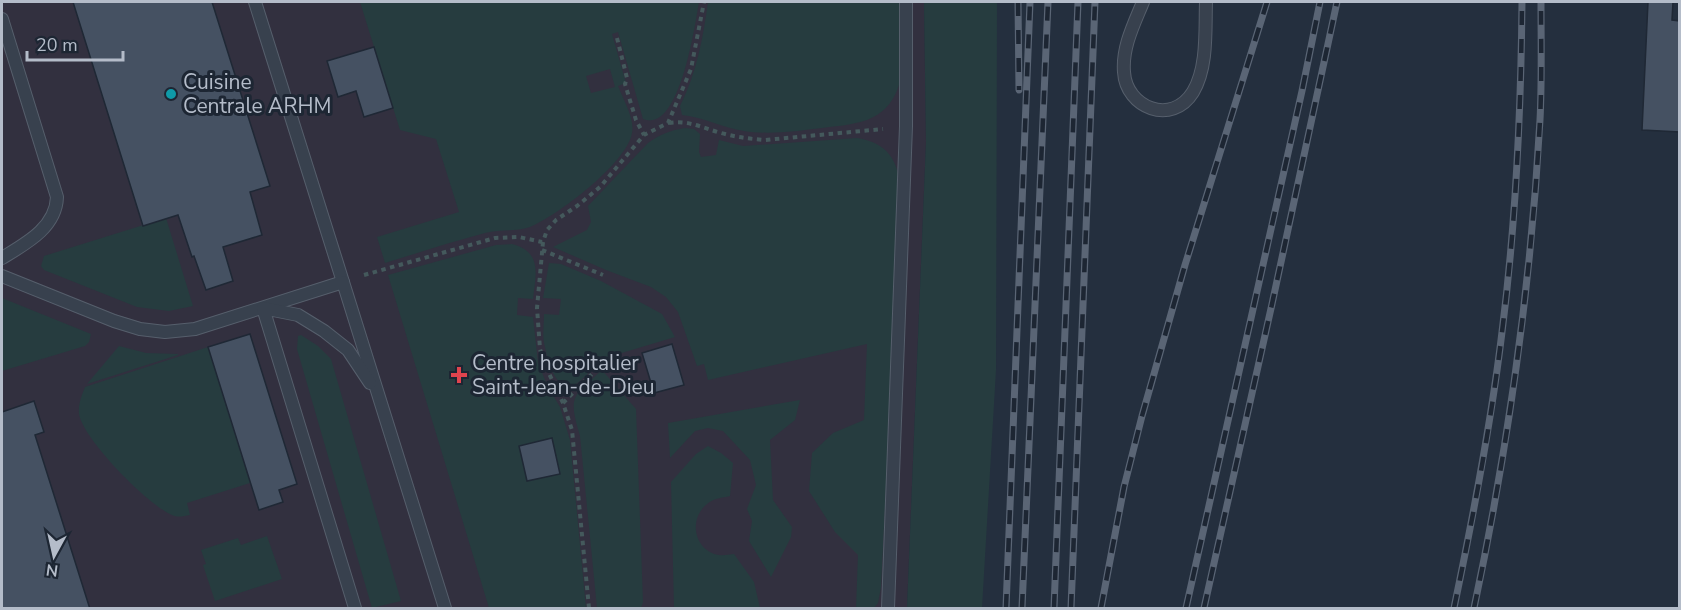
<svg xmlns="http://www.w3.org/2000/svg" width="1681" height="610" font-family="'Nunito Sans',sans-serif">
	<style>
		.medical { fill: #32303f }
		.green { fill: #263c3f; fill-rule: evenodd }
		.building { fill: #455162; stroke: #1f2835; stroke-width: 1.5 }
		.lines { fill: none; stroke-linecap: round; stroke-linejoin: round }
		.service-casing { stroke: #565f6c; stroke-width: 14 }
		.path { stroke: #44595c; stroke-width: 4; stroke-dasharray: 4.5 4.5; stroke-linecap: butt }
		.service { stroke: #38414e; stroke-width: 12 }
		.rail-casing { stroke: #5a6575; stroke-width: 7 }
		.rail { stroke: #1d2633; stroke-width: 4.5; stroke-dasharray: 14; stroke-linecap: butt }
		.culture-dot { fill: #0f9aa8; stroke: #1d2633; stroke-width: 2 }
		.health-dot { fill: #e0444e; stroke: #1d2633; stroke-width: 2 }
		.labels { text-anchor: middle; dominant-baseline: central; stroke-width: 6; stroke-linejoin: round; paint-order: stroke }
		.poi-label { font-size: 21px; fill: #b4bcc9; stroke: #1d2633; text-anchor: start }
	</style>
	<rect width="100%" height="100%" fill="#242f3e"/>
	<path class="medical" d="M2 2H924L926 142 907 608H2Z"/>
	<g class="green">
		<path d="M360 2H699C695 24 680 134 643 119L618 32 612 34 626 83 618 86C623 99 635 119 632 133 627 163 557 216 530 227 516 232 500 229 485 233 451 242 418 253 385 263L377 237 459 212 436 139 400 130ZM610 69 615 87 591 93 586 76Z"/>
		<path d="M708 2H902C903 40 914 103 867 120 852 125 837 126 822 128 797 131 769 135 744 131 723 128 704 117 682 115L680 106C697 72 703 38 708 2Z"/>
		<path d="M924 2H997L996 370 982 608H907L926 142Z"/>
		<path d="M685 128 694 129 700 134 699 152 701 157 716 155 719 140 743 146 857 138C888 143 898 160 901 190L881 587 878 603 874 608H856L858 555 835 532 809 491 812 453 833 433 864 420 867 344 708 380 704 364 697 366 678 312 666 297 651 287 606 270 553 247 587 230 591 222 588 206 648 143C659 135 671 130 685 128Z"/>
		<path d="M166 218 193 306 169 311 137 307 44 270 41 266 44 256Z"/>
		<path d="M512 244C542 252 536 273 533 299L518 298 517 315 533 317 538 363 548 387 560 407 570 440 586 608H489L388 275 496 245Z"/>
		<path d="M549 263 561 264 601 281 662 314 675 337 595 361 597 364C590 371 580 383 572 386 556 392 547 358 545 347 542 337 544 325 544 314L559 315 561 299 543 298Z"/>
		<path d="M2 298 91 334 89 342 85 346 2 371Z"/>
		<path d="M301 335 318 346 331 359 401 601 372 608 297 349 298 336Z"/>
		<path d="M119 346 146 353 178 354V355L87 384Z"/>
		<path d="M208 347 250 483 187 503 190 515C184 516 178 518 172 515 148 505 83 439 79 414 78 404 82 395 85 387Z"/>
		<path d="M602 370 636 409 643 602 641 608H597L580 436C568 395 572 398 602 370Z"/>
		<path d="M800 400 795 420 770 440 773 500 792 527 791 537 771 577 749 541 752 521 747 509 756 485 750 460 723 431 708 428 695 431 670 458 668 423Z"/>
		<path d="M708 446 721 453 733 463 730 496C722 498 714 498 707 504 688 519 694 551 719 555 724 556 730 554 734 554L754 582 760 608H674L671 482 696 454Z"/>
		<path d="M267 536 282 579 215 601 203 565 206 564 201 550 238 538 241 545Z"/>
	</g>
	<g class="building">
		<path d="M73 2H212L270 186 250 192 262 235 223 247 233 281 206 290 194 256 192 257 178 215 143 226Z"/>
		<path d="M1648 2H1673L1672 20 1680 21V132L1642 130Z"/>
		<path d="M374 47 393 108 364 117 356 91 338 97 327 61Z"/>
		<path d="M250 334 297 484 279 490 283 502 259 510 208 347Z"/>
		<path d="M672 344 684 385 654 393 642 353Z"/>
		<path d="M34 401 44 432 35 435 90 609H2V412Z"/>
		<path d="M552 438 560 474 527 481 519 446Z"/>
	</g>
	<g class="lines">
		<g class="service-casing">
			<g id="service">
				<path d="M255 2 343 282"/>
				<path d="M1143 2C1134 24 1122 47 1124 72 1126 108 1172 126 1193 92 1208 67 1205 30 1206 2"/>
				<path d="M2 19 57 197C56 228 25 244 2 258"/>
				<path d="M2 276 114 321 140 329 165 332 195 329 343 282 445 608"/>
				<path d="M355 608 263 308 298 315 324 331 348 350 370 383"/>
				<path d="M888 608 906 126V2"/>
			</g>
		</g>
		<g class="path">
			<path d="M617 38 627 78 625 84 636 120 644 135"/>
			<path d="M669 123C689 120 703 128 721 133 736 137 750 139 765 140L883 129"/>
			<path d="M542 250 603 275"/>
			<path d="M364 275 495 238 519 237 542 242"/>
			<path d="M563 403 599 367"/>
			<path d="M589 608 572 430 563 403 545 365 540 349 537 308 543 242 547 230 556 220 577 206 600 187 644 135 668 123 691 69 704 2"/>
		</g>
		<use href="#service" class="service"/>
		<g class="rail-casing">
			<g id="rail">
				<path d="M1018 2 1019 90"/>
				<path d="M1006 608 1030 2"/>
				<path d="M1022 608 1048 2"/>
				<path d="M1054 608 1078 2"/>
				<path d="M1071 608 1095 2"/>
				<path d="M1101 608 1124 487 1142 416 1185 265 1267 2"/>
				<path d="M1186 608 1302 91 1320 2"/>
				<path d="M1204 608 1272 304 1337 2"/>
				<path d="M1454 608C1473 517 1491 425 1502 332 1516 222 1521 112 1522 2"/>
				<path d="M1474 608C1508 448 1531 285 1540 120 1542 81 1541 41 1541 2"/>
			</g>
		</g>
		<use href="#rail" class="rail"/>
	</g>
	<circle class="culture-dot" cx="171" cy="94" r="6"/>
	<path class="health-dot" d="M456 366h6v6h6v6h-6v6h-6v-6h-6v-6h6z"/>
	<g class="labels">
		<g class="poi-label">
			<text x="183" y="82">Cuisine<tspan x="183" dy="24">Centrale ARHM</tspan></text>
			<text x="472" y="363">Centre hospitalier<tspan x="472" dy="24">Saint-Jean-de-Dieu</tspan></text>
		</g>
	</g>
	<rect width="1681" height="610" fill="none" stroke="#b4bcc9" stroke-width="6"/>
	<g transform="translate(54 556) rotate(188)" stroke="#1d2633" stroke-width="4.5" paint-order="stroke">
	<path d="M0-4.5L10 22L0 15L-10 22Z" fill="#b4bcc9"/>
	<text y="-9" font-size="16" font-weight="bold" text-anchor="middle" fill="#b4bcc9">N</text>
	</g>
	<path d="M27 51v9h96v-9" fill="none" stroke="#b4bcc9" stroke-width="3"/>
	<text x="36" y="51" font-size="18" fill="#b4bcc9" stroke="#1d2633" stroke-width="4.5" paint-order="stroke">20 m</text>
</svg>
